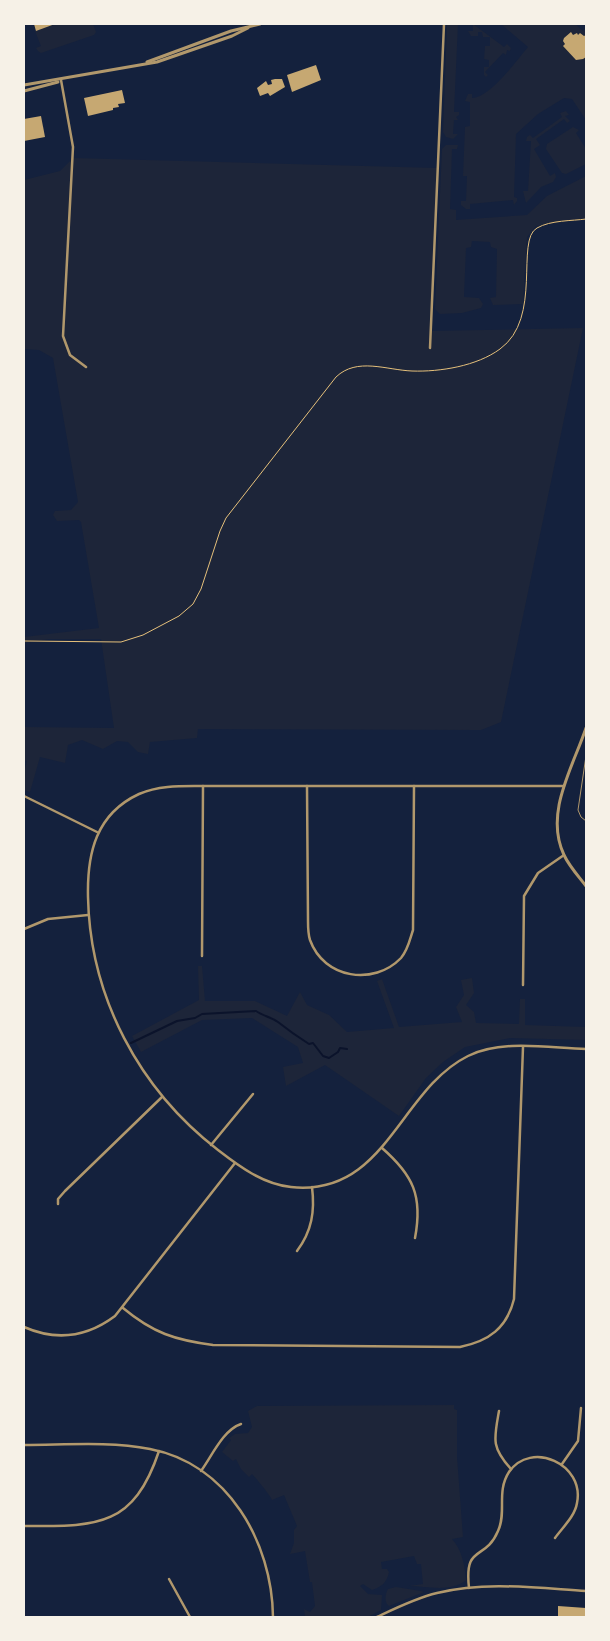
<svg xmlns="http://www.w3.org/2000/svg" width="610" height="1641" font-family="'Noto Sans',sans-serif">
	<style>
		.green { fill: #1d2539 }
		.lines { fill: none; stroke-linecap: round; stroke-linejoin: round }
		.stream { stroke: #0b132b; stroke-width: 2 }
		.building { fill: #c6a872 }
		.path { stroke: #e5c07b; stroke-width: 1 }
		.service { stroke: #b1986c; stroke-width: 1 }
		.minor { stroke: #b1986c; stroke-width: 2.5 }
		.tertiary { stroke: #b1986c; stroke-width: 3 }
	</style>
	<rect width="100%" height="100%" fill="#14213d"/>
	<g class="green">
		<path d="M57 24H93L96 32 94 35 41 53 38 51 36 48 41 46 35 31Z"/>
		<path d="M447 24H458L454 112H459V115L456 117 458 120H454L453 134H458L453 139 446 137 443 132Z"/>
		<path d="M473 24 504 47 507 44 511 48 510 51 507 50 506 55 503 53 485 72 488 75 486 77 484 75V67H489V60L484 59 485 46H490V37H483L482 32H478V36H471L468 31H473Z"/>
		<path d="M501 24H575L583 31 586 28V120L572 99 564 98 538 114 516 134 514 197 517 198V201L514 205 513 200 470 204V209H466L461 205V201H466L467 176H463L465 127 470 126V102L465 101 468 94H472V98C490 98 517 60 528 47Z"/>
		<path d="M566 111 569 115 565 116 570 121 567 123 564 119 536 139 540 145 534 149 550 176 555 173 556 177 553 182 541 187 526 203 523 191H528L531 141H526L527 137 530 135 533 138 562 117 560 113Z"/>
		<path d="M573 127 579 130 576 133 586 149V164L566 174 562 173 546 149 547 144Z"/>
		<path d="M446 145H458L457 149H452L450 209 456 210V220L527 215 547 196 586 176V218L536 226 527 237 523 304 493 305 490 298 496 297 497 249 491 247 490 242 472 241 471 247 466 248 464 297 479 298 483 304 481 308 462 313 440 314 435 309 442 149Z"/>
		<path d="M73 158 437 168 431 331 583 328 501 722 481 730 198 729 197 738 150 742 148 754 138 752 128 742 117 741 103 749 82 740 68 745 65 763 40 757 30 792 24 790V772L27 761 24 760V727L114 728 101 639H49L24 643V637L99 628 81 522 79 520 57 521 53 515 55 511 71 510 78 502 53 358 39 350 24 349V180L60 171Z"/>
		<path d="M198 966H202L205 1001H255L287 1016 300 992 307 1005 329 1015 347 1032 394 1028 377 981 382 979 399 1027 462 1022 456 1007 464 995 461 980 472 978 474 993 466 1005 474 1012 476 1023 519 1024 520 999H525V1025L586 1027V1040L510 1038 465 1047 443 1062 426 1078 399 1116 325 1065 286 1086 283 1067 303 1063 298 1047 252 1018 202 1020 141 1052 132 1036 199 1000Z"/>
		<path d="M454 1405V1409L457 1410V1457L463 1537 452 1539C462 1550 465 1566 466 1580 451 1593 426 1586 409 1586L423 1584 421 1564H417L414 1556 381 1562 382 1569H387L389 1572C387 1582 382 1587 372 1590L363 1584 360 1586 368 1594 382 1595 381 1610 368 1617H305L304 1609 310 1612 315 1606 312 1582H310L305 1551 290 1554 294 1543V1530L297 1526 284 1495 272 1500C271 1496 255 1477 252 1474L249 1477 241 1469 236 1459 233 1461 222 1452 231 1440 229 1438 235 1434 248 1433 252 1427 248 1411 257 1406Z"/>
		<path d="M396 1587 421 1591 424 1592 389 1606C384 1603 385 1594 388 1589Z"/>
	</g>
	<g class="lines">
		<path class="stream" d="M131 1043 177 1021 195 1018 202 1014 256 1011C263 1016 271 1017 278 1022 288 1030 298 1037 309 1044L313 1043 323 1056 329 1058 338 1052 340 1048 347 1049"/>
	</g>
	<g class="building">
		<path d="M34 24H55L36 31Z"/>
		<path d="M571 32 573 35 577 33 578 35 580 33 584 36 586 35V57L583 59 576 60 563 46 565 44 563 41 564 38Z"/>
		<path d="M316 65 321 80 292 92 287 75Z"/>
		<path d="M275 79H282L285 87 270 96 268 93 260 96 257 88 266 81 268 85 272 84 271 80Z"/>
		<path d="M122 90 125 103 118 104 119 107 113 108V110L88 116 84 98Z"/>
		<path d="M41 116 45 137 24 141V119Z"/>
		<path d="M558 1606 586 1608V1617H558Z"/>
	</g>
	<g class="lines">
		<path class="path" d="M24 641 121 642 143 635 179 616 193 604 201 589 220 531 226 518 336 377C357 357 386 370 412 371 440 372 477 366 500 349 543 318 515 240 537 228 551 220 572 221 586 219"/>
		<path class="service" d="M586 756 578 810 581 817 586 821"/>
		<g class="minor">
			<path d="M61 80 73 147 63 336 70 355 86 367"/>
			<path d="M430 348 444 24"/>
			<path d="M307 786 308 921C308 927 308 934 310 940 324 979 374 986 401 958 408 950 410 939 413 930L414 786"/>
			<path d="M564 786H203C182 786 159 785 139 794 96 814 87 853 88 897 90 997 139 1089 218 1150 240 1167 263 1184 291 1187 386 1197 399 1090 468 1056 502 1039 549 1048 586 1049"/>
			<path d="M24 796 97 832"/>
			<path d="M24 929 48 919 88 915"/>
			<path d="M202 956 203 786"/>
			<path d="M523 985 524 896 538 873 564 855"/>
			<path d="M211 1145 253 1094"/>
			<path d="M382 1148C413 1175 423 1196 415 1238"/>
			<path d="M58 1204V1199L65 1191 162 1097"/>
			<path d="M297 1251C312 1231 315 1211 312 1187"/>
			<path d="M123 1308C153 1333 175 1340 213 1345L460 1347C489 1341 507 1328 514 1299L523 1047"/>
			<path d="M24 1327C56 1341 87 1337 115 1316L235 1163"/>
			<path d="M499 1411C494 1439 491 1447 511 1469"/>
			<path d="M24 1445C65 1445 109 1441 150 1449 228 1464 272 1542 273 1617"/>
			<path d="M562 1464 578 1441 581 1408"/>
			<path d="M201 1471C212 1456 223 1430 241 1424"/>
			<path d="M24 1526C95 1526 133 1529 159 1451"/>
			<path d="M169 1579 190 1617"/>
			<path d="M469 1588C464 1543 485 1562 498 1531 507 1512 496 1492 509 1472 531 1440 585 1464 577 1503 575 1516 563 1527 555 1538"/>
			<path d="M377 1617C396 1608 416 1598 437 1593 486 1581 537 1588 586 1591"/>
		</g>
		<g class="tertiary">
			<path d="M147 62 231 31 260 24"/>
			<path d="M24 85 157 62 232 36 248 28"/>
			<path d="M24 91 58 82"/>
			<path d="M586 728C573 767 544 813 564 855 569 866 579 877 586 886"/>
		</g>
	</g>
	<rect width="610" height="1641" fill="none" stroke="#f6f1e7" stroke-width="50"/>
</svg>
